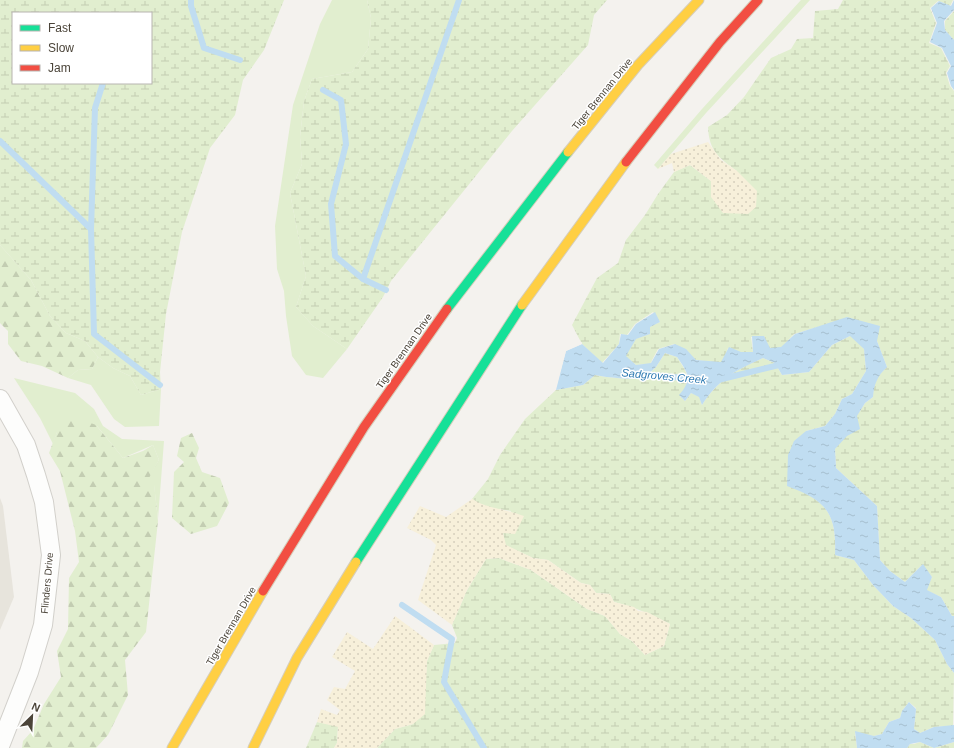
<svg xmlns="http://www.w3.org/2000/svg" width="954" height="748" font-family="Arial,sans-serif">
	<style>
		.residential { fill: #e7e4dc }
		.green { fill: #e1eecf }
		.forest { fill: url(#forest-firs) }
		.wetland { fill: url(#wetland-marsh); fill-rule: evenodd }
		.sand { fill: url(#sand-dots) }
		.water { fill: url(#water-ripples) }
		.pier { fill: #f4f2ee }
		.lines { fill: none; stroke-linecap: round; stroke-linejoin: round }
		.stream { stroke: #c0ddf1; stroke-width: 6 }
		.street-casing { stroke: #d2d0cb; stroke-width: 20 }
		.fast-casing { stroke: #d6cebb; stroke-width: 11 }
		.slow-casing { stroke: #d6cebb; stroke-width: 11 }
		.jam-casing { stroke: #d6cebb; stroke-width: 11 }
		.street { stroke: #fdfdfc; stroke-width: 18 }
		.fast { stroke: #16e098; stroke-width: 9 }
		.slow { stroke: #ffcf43; stroke-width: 9 }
		.jam { stroke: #f24e42; stroke-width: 9 }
		.labels { text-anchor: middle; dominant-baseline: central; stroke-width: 3; stroke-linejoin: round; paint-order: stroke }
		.street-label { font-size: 10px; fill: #4b4439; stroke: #fff }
		.water-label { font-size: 11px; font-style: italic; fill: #2e7ab2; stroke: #fff }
	</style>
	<defs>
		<pattern id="forest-firs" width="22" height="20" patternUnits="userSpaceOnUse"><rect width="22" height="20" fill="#e1eecf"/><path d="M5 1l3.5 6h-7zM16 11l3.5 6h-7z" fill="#c3cdb2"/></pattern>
		<pattern id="wetland-marsh" width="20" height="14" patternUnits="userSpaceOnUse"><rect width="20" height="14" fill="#e1eecf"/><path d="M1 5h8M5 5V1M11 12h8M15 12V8" fill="none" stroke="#c3cdb2"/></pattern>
		<pattern id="sand-dots" width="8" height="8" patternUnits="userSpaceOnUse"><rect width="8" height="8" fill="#f7f0da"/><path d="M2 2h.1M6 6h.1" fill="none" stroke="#d5cfbc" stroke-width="1.8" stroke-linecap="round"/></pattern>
		<pattern id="water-ripples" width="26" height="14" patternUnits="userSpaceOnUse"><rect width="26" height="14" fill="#c0ddf1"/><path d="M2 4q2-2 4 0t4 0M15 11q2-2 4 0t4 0" fill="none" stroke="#a6bfcf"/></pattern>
	</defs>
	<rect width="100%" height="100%" fill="#f4f2ee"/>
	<path class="residential" d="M0 498 3 506 14 597 0 630Z"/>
	<g class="green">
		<path d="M332 0H367L371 18 368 49 352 72 312 79 304 101 300 137 302 164 290 193 306 276 296 307 313 326 347 349 323 378 306 375 292 356 286 316 284 291 277 269 275 226 293 105 320 24Z"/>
		<path d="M801 0H810L706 113 658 169 654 165 702 109Z"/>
		<path d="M98 357 113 368 130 376 141 395 161 389 159 426 125 427 114 419 91 385 68 378 78 370 92 369Z"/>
		<path d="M14 378 75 393 94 409 103 426 122 439 164 441 158 519 154 485 148 478 159 460 153 445 123 458 97 426 57 432 53 444 40 418Z"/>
	</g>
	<g class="forest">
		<path d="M0 245 31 280 50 316 66 333 85 341 98 357 92 369 78 370 68 378 42 366 21 361 8 344V331L0 323Z"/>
		<path d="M72 416 96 425 123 458 143 451 153 445 159 460 149 478 154 483 158 521 146 632 125 660 128 695 108 735 96 748H22L23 741 33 730 44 704 61 677 57 651 68 629 69 578 79 562 75 531 60 471 49 453 57 432Z"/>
		<path d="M192 433 199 448 196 458 202 472 220 478 229 503 217 526 191 534 172 518 174 472 184 462 177 456 181 438Z"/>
	</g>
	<g class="wetland">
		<path d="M0 0H284L264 50 243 80 235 115 210 148 182 232 166 314 160 372 161 389 141 395 130 376 113 368 98 357 85 341 66 333 50 316 31 280 0 245ZM13 13H151V83H13Z"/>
		<path d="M367 0H607L594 15 588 45 512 131 391 281 383 297 347 349 313 326 296 307 306 276 290 193 302 164 300 137 304 101 312 79 352 72 368 49 371 18Z"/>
		<path d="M843 0H953L950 6 938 1 930 8 936 23 929 43 941 48 950 66 946 73 950 86 954 91V616H952L941 597 926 590 932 577 922 565 905 582 890 571 880 560 877 506 836 468 835 449 865 403 873 397C873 384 877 376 887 367L877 341 821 326 794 334 781 348H767L764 336 751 337 753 352 740 353 728 348 723 363 695 360 674 344 658 349 650 364 636 365 625 356 635 339 649 334V327L660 322 653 312 635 324 627 335 620 334 619 344 602 363 582 344 572 325 597 278 618 263 626 240 645 215 658 194 674 172 690 165 711 181V197L737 171C719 158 709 151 708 127L727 115 744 97 771 58 791 49 797 39 813 38 815 11 838 9Z"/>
		<path d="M954 11V40L945 30V21Z"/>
		<path d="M852 335 864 349 866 371 852 394 842 399 835 414 825 426 806 431 787 485C825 500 837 512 835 555L854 560 873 585 893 606 911 618 935 640 947 664 954 673 953 726 934 727 920 733 914 729 916 708 909 702 902 711 900 718 889 722 882 734 874 736 855 733 857 748H377L395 729 413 724 425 687 427 661 434 645 455 643 457 638 452 625 467 590 486 559 499 558 531 570 587 609 605 616 620 634 632 641 645 655 664 646 670 624C651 614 634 607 614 602L610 594 596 593 590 585 581 583 548 560 533 558 505 545 503 533 511 511 484 507 472 499 488 479 500 455 525 419 556 390 583 385 595 375C609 378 629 379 643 379L656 367 665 353 677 357C688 374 692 379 680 396L685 401 691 393 699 396 702 405C719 379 735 370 763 358L775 363 782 375 809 372 832 345Z"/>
		<path d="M317 722 338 726 337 743 334 748H306Z"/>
		<path d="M920 742 934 748 954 742V748H907L910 744H914Z"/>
	</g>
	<g class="sand">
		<path d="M708 142 721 160 737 171 757 191 756 207 748 214 723 213 711 197V181L690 165 674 172 672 163 658 169 671 154Z"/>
		<path d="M472 499C488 509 506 509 524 516L515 534 503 533 506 545 533 558 548 560 581 583 590 585 596 593 610 594 614 602 634 607 638 611 647 612 670 624 664 646 645 655 632 641 620 634 605 616 587 609 531 570 499 558 486 559 467 590 452 625 418 600 436 545 431 540 407 528 420 506 446 517Z"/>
		<path d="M395 616 434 645 427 661 425 714 413 724 395 729 377 748H334L337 743 338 727 317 722 321 709 337 715 340 710 327 700 334 687 345 689 355 671 332 657 347 632 373 649Z"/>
	</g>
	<g class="water">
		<path d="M954 0V10L944 21 945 30 954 40V90L951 86 947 73 951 66 942 48 930 42 937 23 931 8 939 1 951 6Z"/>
		<path d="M655 312 660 322 650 327V334L636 339 626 356 636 365 651 363 659 349 675 344 686 349 696 360 721 362 729 347 741 352H753L752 336H764L770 348 781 347 795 334 847 317 880 326 877 341 887 367C877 376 874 385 873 397L865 403 857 416 860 429 847 436 835 449 836 468 877 506 880 560 890 571 905 582 923 564 932 577 927 590 941 597 952 616H954V673L947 664 935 640 911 618 893 606 873 585 854 560 835 555C837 512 825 500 787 486L788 455 794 441 806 431 825 426 835 414 842 399 852 394 866 371 864 349 850 336 832 345 809 372 782 375 775 363 763 358C734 371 719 379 702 405L699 397 691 393 685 401 679 395C693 379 688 373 677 357L665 353 656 367 643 379C629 379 609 378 595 375L583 385 556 390 566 351 582 344 603 363 619 344 621 334 628 335 636 324Z"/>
		<path d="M909 702 916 709 914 729 920 733 934 727 954 725V742L934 748 920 742 910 744 907 748H857L855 731 874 736 882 734 889 722 900 718 902 711Z"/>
	</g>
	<path class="pier" d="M582 342V344L566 351 555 391 565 350Z"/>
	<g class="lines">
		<g class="stream">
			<path d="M191 0V6L204 48 240 60"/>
			<path d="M323 90 341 100 346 144 331 204 335 256 363 279 386 290"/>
			<path d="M0 141 91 229 94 334 160 385"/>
			<path d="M91 229 95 108 103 83"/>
			<path d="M363 279 459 0"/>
			<path d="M641 374 695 379"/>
			<path d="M718 380 783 364"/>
			<path d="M402 605 452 639 444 682 484 748"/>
		</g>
		<g class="street-casing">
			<path id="street" d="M0 399 26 445 36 475 44 502 51 555 43 625 29 672 0 746"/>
		</g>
		<g class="fast-casing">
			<g id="fast">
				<path d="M447 309 568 152"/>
				<path d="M356 562 522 305"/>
			</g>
		</g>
		<g class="slow-casing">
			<g id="slow">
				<path d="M568 152 638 65 699 0"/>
				<path d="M522 305 626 162"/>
				<path d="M172 748 263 591"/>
				<path d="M253 748 297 658 356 562"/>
			</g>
		</g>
		<g class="jam-casing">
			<g id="jam">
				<path d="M626 162 720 42 758 0"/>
				<path d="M263 591 364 427 447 309"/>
			</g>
		</g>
		<use href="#street" class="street"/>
		<use href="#fast" class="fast"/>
		<use href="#slow" class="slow"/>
		<use href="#jam" class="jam"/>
	</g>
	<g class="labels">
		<g class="street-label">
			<text transform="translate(602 94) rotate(-51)">Tiger Brennan Drive</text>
			<text transform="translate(404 351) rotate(-55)">Tiger Brennan Drive</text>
			<text transform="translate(47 583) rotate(-85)">Flinders Drive</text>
			<text transform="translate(231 626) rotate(-60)">Tiger Brennan Drive</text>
		</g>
		<g class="water-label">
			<text transform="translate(664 376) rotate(5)">Sadgroves Creek</text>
		</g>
	</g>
	<rect x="12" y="12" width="140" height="72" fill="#ffffff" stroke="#b7b4b0"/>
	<rect x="20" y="25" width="20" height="6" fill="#16e098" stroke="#b7b4b0"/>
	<text x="48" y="32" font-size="12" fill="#4b4439">Fast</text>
	<rect x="20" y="45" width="20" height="6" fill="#ffcf43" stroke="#b7b4b0"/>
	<text x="48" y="52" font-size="12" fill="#4b4439">Slow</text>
	<rect x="20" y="65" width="20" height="6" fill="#f24e42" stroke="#b7b4b0"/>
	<text x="48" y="72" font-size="12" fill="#4b4439">Jam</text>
	<g transform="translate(32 716) rotate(24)" stroke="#ffffff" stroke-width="3" paint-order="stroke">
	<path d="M0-3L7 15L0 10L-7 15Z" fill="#4b4439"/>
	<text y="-6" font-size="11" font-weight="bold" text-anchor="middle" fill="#4b4439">N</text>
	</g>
</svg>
